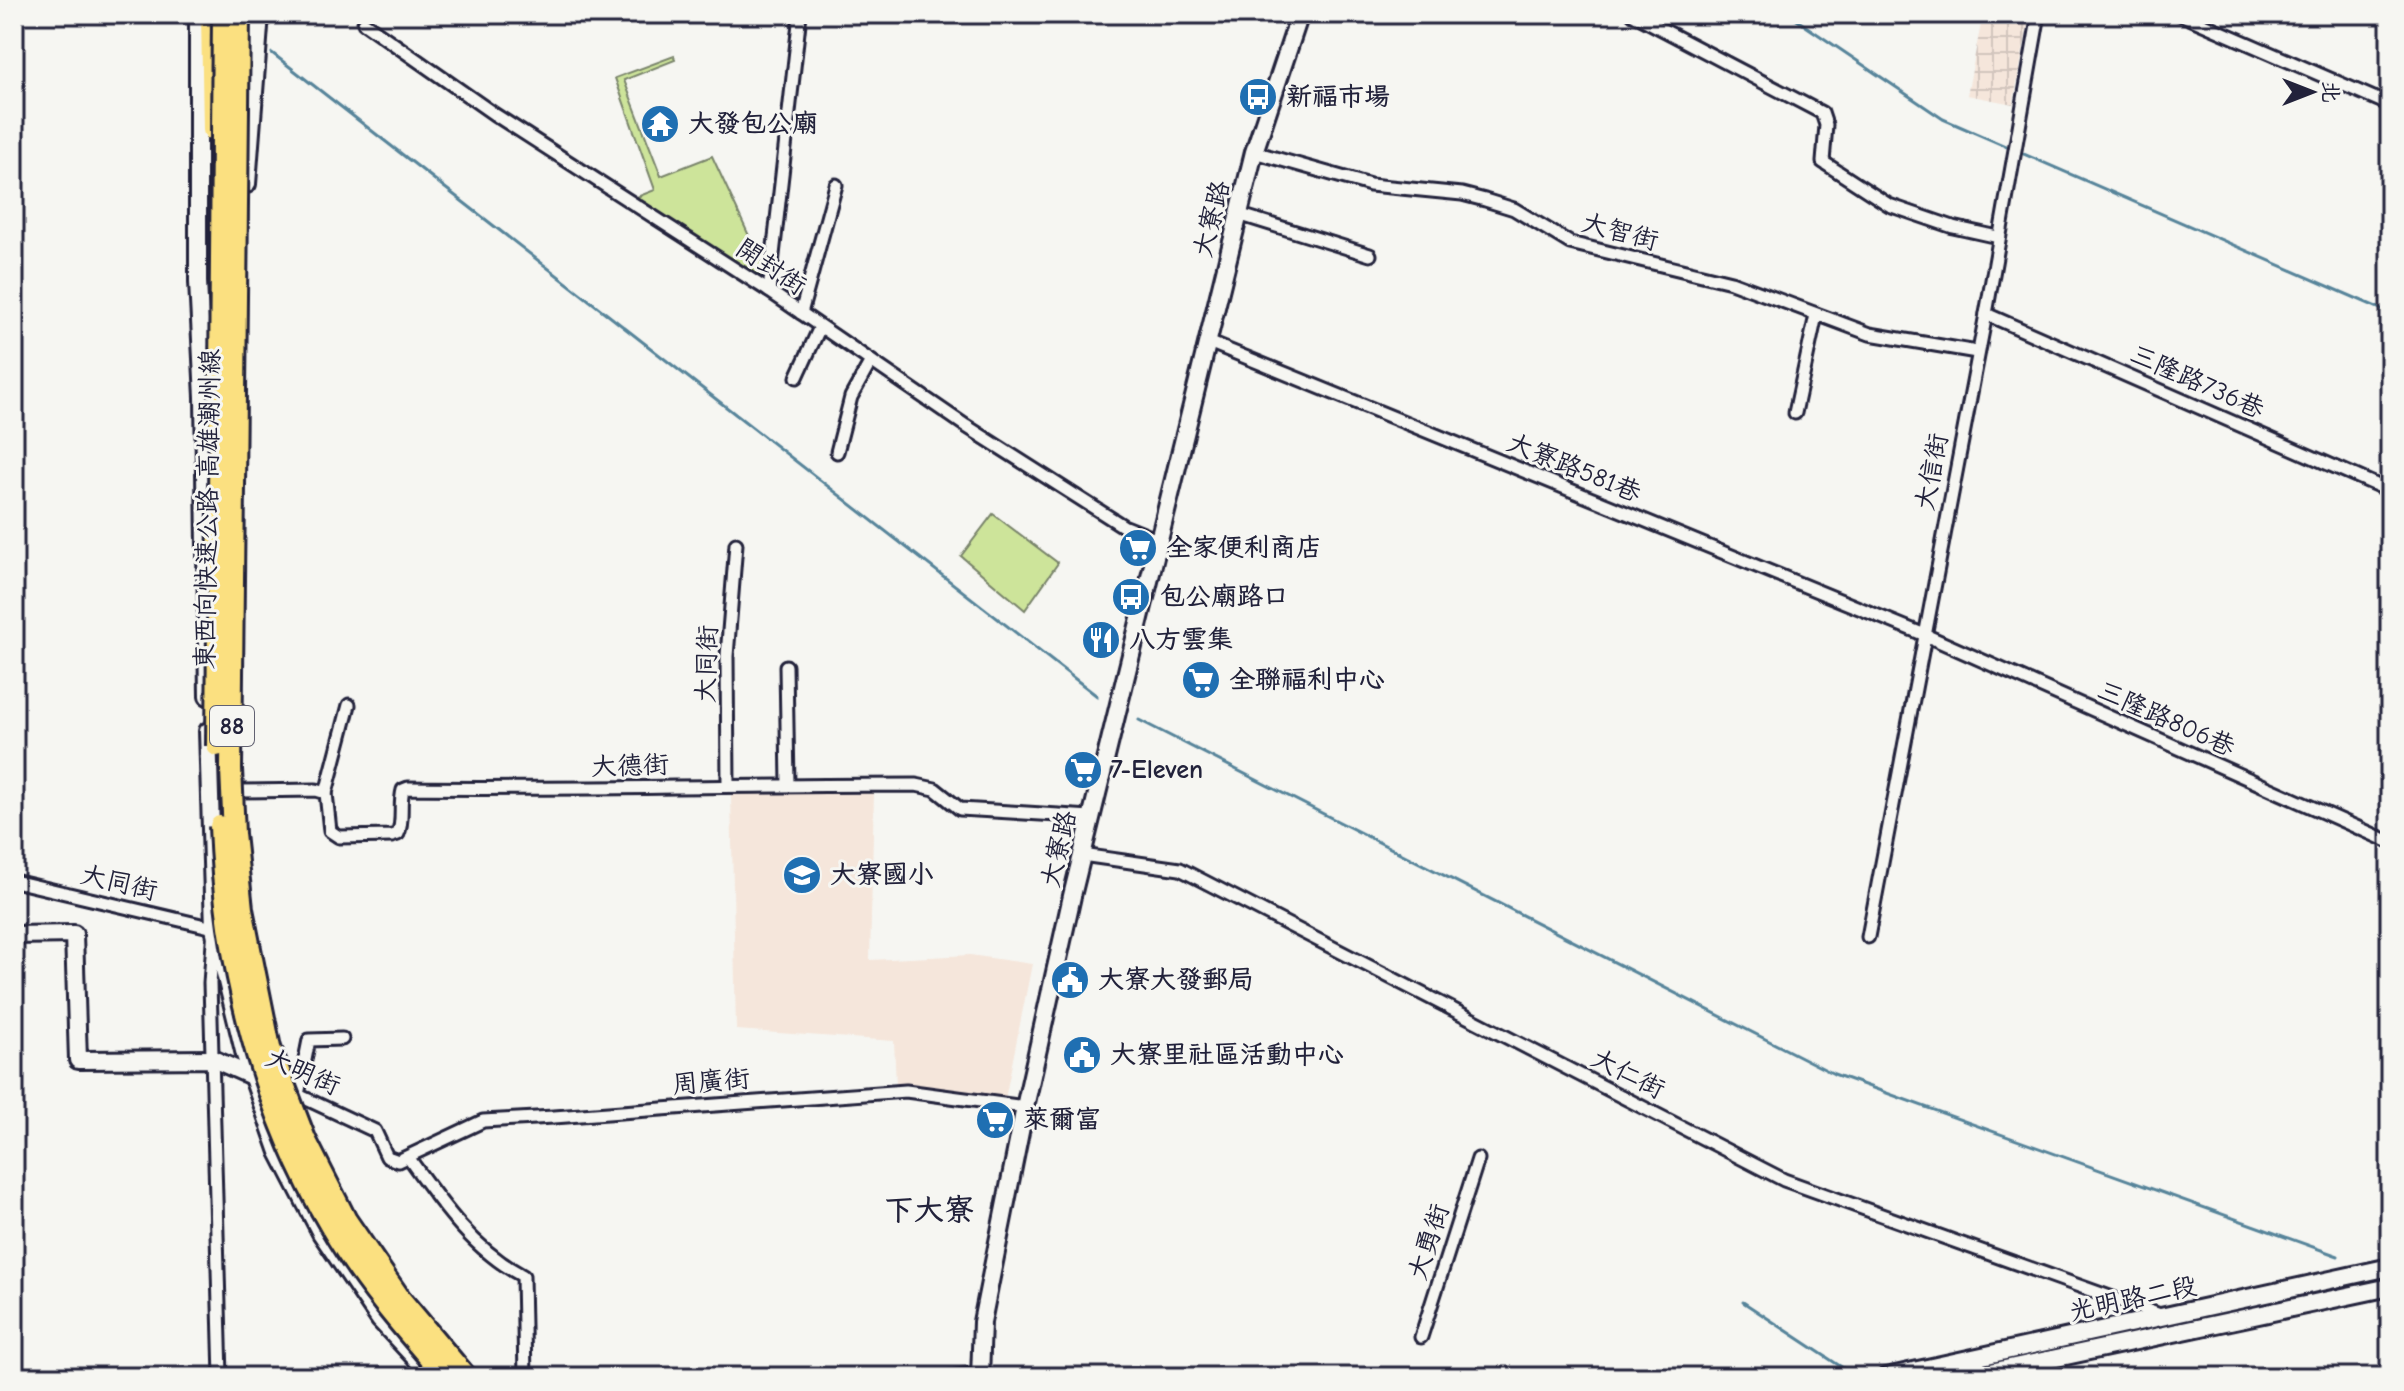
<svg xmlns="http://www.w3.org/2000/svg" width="2404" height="1391" font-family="'Comic Neue','LXGW WenKai TC',sans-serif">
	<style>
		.built { fill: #f5e6db }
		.industrial { fill: url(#industrial-grid) }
		.green { fill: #cde49a; stroke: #78836a; stroke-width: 2 }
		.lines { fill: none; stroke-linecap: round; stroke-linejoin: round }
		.stream { stroke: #57849a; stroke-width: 3 }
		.street-casing { stroke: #22223b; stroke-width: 17 }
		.secondary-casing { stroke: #22223b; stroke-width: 22 }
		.highway-casing { stroke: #22223b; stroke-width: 26 }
		.street { stroke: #f6f6f2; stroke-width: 11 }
		.secondary { stroke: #f6f6f2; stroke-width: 16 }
		.highway { stroke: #fbe080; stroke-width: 20 }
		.highway-bridge-casing { stroke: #22223b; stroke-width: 26; stroke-linecap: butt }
		.highway-bridge { stroke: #fbe080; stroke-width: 20 }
		.labels { text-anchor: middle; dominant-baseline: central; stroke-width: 6; stroke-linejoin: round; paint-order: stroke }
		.shield { fill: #f6f6f2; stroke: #626272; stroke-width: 2 }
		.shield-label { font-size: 24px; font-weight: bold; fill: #22223b }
		.poi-label { font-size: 26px; font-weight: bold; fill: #22223b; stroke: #f6f6f2; text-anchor: start }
		.street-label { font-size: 26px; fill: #22223b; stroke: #f6f6f2 }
		.quarter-label { font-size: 30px; font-weight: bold; fill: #22223b; stroke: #f6f6f2 }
	</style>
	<defs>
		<pattern id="industrial-grid" width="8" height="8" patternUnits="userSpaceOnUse" patternTransform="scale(2)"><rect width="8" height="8" fill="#f5e6db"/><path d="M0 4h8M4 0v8" fill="none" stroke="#d2c5bd"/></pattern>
	</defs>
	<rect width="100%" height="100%" fill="#f6f6f2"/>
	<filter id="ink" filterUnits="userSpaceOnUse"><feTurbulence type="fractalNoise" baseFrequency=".0125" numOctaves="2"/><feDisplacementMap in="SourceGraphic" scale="16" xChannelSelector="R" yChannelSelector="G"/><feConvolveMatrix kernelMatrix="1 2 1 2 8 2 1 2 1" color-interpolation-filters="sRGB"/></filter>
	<g filter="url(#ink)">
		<path class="built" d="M874 792 870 960 970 955 1032 964 1005 1099 896 1086 894 1041 736 1030 731 794Z"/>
		<path class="industrial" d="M1983 14H2030L2013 104 1967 95Z"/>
		<g class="green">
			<path d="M674 56 675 60 624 80 661 176 712 156 770 281 629 200 655 190 615 78Z"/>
			<path d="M993 514 1058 563 1025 610 961 556Z"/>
		</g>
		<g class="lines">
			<g class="stream">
				<path d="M1788 14 1943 119 2390 313"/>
				<path d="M14 18 47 14"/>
				<path d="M272 53 1097 696"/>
				<path d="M1139 720 1834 1074 2338 1256"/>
				<path d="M1743 1302 1843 1368"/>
			</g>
			<g class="street-casing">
				<g id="street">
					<path d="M1633 14 1822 113 1826 125 1823 162 1889 205 1953 227 1998 237"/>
					<path d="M2180 14 2390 105"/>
					<path d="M364 23 494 114 769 291 966 426 1123 526 1158 540"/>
					<path d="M1254 152 1370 185 1462 194 1485 200 1514 209 1570 243 1731 282 1870 334 1977 352"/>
					<path d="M1238 214 1370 255"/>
					<path d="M769 291 800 14"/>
					<path d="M801 313 836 185"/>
					<path d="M1986 314 2390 491"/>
					<path d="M1206 341 1925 635 2390 842"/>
					<path d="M797 377 820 327"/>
					<path d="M1795 413 1816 315"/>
					<path d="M837 452 851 397 871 361"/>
					<path d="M786 666 788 785"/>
					<path d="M728 785 727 656 736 544"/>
					<path d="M240 791 316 790 326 793 330 831 339 837 392 836 398 834C404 821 399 804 403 790L408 788C577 790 747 785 916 785L935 789 960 809 1091 817"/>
					<path d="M326 793 349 705"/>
					<path d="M1082 855 1180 869 1784 1180 2160 1315"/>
					<path d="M14 881 214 928 210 983 221 1377"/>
					<path d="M1868 937 1986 314 2039 14"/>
					<path d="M342 1039 309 1040 298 1095 375 1131 387 1157 398 1161 483 1121 554 1117 906 1091 1025 1107"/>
					<path d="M408 1157C440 1202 473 1250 523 1276L525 1377"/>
					<path d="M1421 1337 1478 1159"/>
					<path d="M949 1377 980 1373"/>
				</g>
			</g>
			<g class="secondary-casing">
				<g id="secondary">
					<path d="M198 14V282L204 397 208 696"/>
					<path d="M247 184 260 14"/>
					<path d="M208 731 214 928 245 1055 279 1152 321 1233 380 1320 433 1377"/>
					<path d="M14 935 74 934 78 1060 213 1059 256 1078"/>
					<path d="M980 1377 982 1322 1025 1107 1072 896 1254 152 1300 14"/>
					<path d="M1886 1377 2390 1267"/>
					<path d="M1967 1377 2390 1287"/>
				</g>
			</g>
			<g class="highway-casing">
				<path id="highway" d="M211 14 213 130"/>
			</g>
			<use href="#street" class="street"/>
			<use href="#secondary" class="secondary"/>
			<use href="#highway" class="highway"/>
			<g class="highway-bridge-casing">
				<g id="highway-bridge">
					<path d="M239 14 231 769 234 834 242 909 270 1048 305 1139 346 1220 401 1300 466 1377"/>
					<path d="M217 746 223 14"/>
					<path d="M220 826C225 964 261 1108 331 1227 363 1282 405 1330 446 1377"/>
				</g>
			</g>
			<use href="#highway-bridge" class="highway-bridge"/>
		</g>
	</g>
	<defs>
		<g id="bus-disc" transform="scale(2)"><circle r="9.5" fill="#1f6fb2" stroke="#f6f6f2"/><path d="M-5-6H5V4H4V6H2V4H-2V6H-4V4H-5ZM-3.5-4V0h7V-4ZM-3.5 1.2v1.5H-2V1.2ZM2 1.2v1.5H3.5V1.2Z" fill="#fff"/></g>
		<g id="temple-disc" transform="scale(2)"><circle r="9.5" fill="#1f6fb2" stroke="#f6f6f2"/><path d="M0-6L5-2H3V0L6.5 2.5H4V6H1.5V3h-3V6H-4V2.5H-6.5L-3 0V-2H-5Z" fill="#fff"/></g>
		<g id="supermarket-disc" transform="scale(2)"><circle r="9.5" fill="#1f6fb2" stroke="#f6f6f2"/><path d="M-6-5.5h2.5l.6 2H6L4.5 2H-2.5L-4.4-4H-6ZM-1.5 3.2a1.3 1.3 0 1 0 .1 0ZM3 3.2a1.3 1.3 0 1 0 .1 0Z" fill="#fff"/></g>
		<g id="restaurant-disc" transform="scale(2)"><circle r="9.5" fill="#1f6fb2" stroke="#f6f6f2"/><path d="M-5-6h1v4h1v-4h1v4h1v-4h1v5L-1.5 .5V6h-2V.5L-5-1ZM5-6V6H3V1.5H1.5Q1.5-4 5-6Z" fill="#fff"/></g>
		<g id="school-disc" transform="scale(2)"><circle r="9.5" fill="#1f6fb2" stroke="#f6f6f2"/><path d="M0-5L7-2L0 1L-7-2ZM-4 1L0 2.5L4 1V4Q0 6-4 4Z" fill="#fff"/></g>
		<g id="civic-disc" transform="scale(2)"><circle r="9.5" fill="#1f6fb2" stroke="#f6f6f2"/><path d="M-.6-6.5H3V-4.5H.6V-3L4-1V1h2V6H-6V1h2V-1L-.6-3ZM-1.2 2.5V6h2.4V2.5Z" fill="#fff"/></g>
	</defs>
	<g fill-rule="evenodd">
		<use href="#bus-disc" x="1258" y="97"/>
		<use href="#temple-disc" x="660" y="124"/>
		<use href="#supermarket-disc" x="1138" y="548"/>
		<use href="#bus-disc" x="1131" y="597"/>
		<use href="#restaurant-disc" x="1101" y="640"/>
		<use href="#supermarket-disc" x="1201" y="680"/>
		<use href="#supermarket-disc" x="1083" y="770"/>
		<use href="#school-disc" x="802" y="875"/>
		<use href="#civic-disc" x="1070" y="980"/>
		<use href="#civic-disc" x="1082" y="1055"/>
		<use href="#supermarket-disc" x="995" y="1120"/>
	</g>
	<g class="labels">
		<rect class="shield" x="210" y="706" width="44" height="40" rx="6"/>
		<g class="shield-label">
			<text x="232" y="726">88</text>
		</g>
		<g class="poi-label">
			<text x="1286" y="97">新福市場</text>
			<text x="688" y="124">大發包公廟</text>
			<text x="1166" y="548">全家便利商店</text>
			<text x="1159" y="597">包公廟路口</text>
			<text x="1129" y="640">八方雲集</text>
			<text x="1229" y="680">全聯福利中心</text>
			<text x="1111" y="770">7-Eleven</text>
			<text x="830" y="875">大寮國小</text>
			<text x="1098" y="980">大寮大發郵局</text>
			<text x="1110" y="1055">大寮里社區活動中心</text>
			<text x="1023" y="1120">萊爾富</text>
		</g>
		<g class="street-label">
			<text transform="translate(1212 219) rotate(-76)">大寮路</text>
			<text transform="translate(1620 232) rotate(15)">大智街</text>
			<text transform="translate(771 267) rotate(34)">開封街</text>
			<text transform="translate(2197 382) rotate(24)">三隆路736巷</text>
			<text transform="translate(1574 468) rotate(22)">大寮路581巷</text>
			<text transform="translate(1932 472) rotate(-79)">大信街</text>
			<text transform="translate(208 509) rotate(-89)">東西向快速公路 高雄潮州線</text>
			<text transform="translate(707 664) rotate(-88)">大同街</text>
			<text transform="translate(2166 719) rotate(24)">三隆路806巷</text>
			<text transform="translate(630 766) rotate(-2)">大德街</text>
			<text transform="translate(1059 849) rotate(-77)">大寮路</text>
			<text transform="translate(119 883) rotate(13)">大同街</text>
			<text transform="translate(303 1072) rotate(24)">大明街</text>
			<text transform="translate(1628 1074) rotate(27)">大仁街</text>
			<text transform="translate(711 1082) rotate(-5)">周廣街</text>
			<text transform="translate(1429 1242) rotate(-72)">大勇街</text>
			<text transform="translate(2133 1299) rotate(-12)">光明路二段</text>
		</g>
		<g class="quarter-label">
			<text x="929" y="1210">下大寮</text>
		</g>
	</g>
	<rect width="2404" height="1391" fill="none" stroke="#f6f6f2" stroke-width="48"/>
	<rect x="24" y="24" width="2356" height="1343" fill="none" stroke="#22223b" stroke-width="3" filter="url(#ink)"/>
	<g transform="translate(2312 92) rotate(90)" stroke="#f6f6f2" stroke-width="6" paint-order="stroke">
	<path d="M0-6L14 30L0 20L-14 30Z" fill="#22223b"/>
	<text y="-12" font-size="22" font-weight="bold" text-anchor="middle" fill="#22223b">北</text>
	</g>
</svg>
